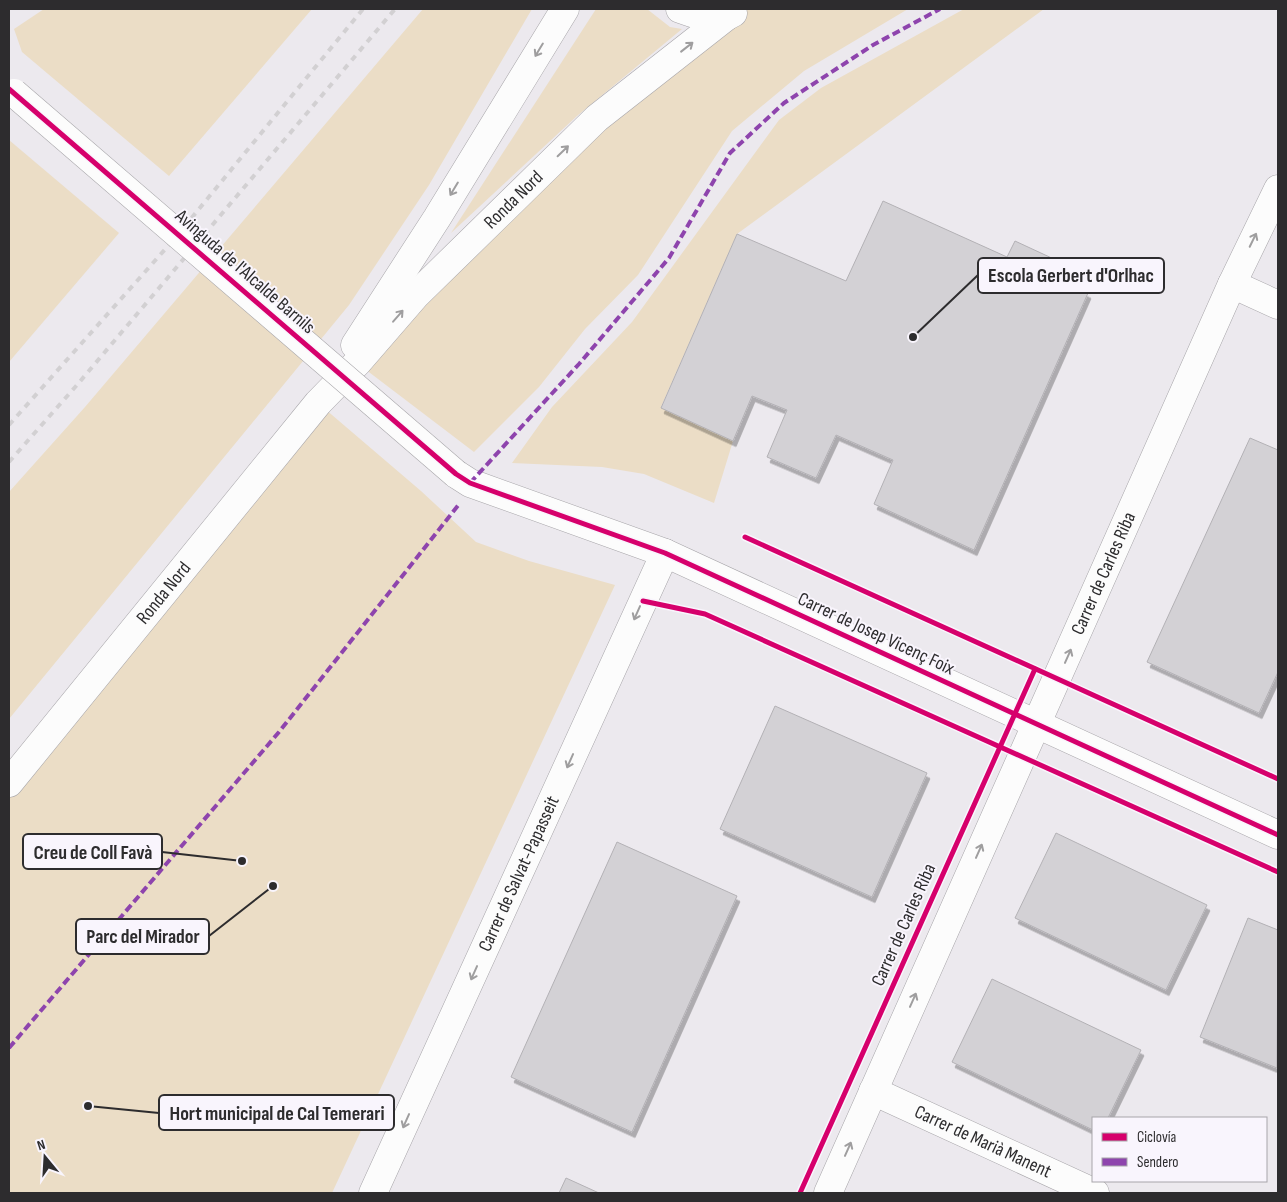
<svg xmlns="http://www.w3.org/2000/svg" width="1287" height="1202" font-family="'Sofia Sans Condensed',sans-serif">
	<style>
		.green { fill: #ebddc6 }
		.building { fill: #d3d1d5; stroke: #b3b1b5; filter: url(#shadow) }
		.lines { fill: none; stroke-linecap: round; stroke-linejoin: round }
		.minor-casing { stroke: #a7a5a9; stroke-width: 29 }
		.secondary-casing { stroke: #a7a5a9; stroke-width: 29 }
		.minor { stroke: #fcfcfc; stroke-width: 28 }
		.secondary { stroke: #fcfcfc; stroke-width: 28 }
		.rail { stroke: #d2d0d2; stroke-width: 4; stroke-dasharray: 6 6; stroke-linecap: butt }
		.tertiary-bridge-casing { stroke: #a7a5a9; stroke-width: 29; stroke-linecap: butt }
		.tertiary-bridge { stroke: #fcfcfc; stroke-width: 28 }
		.quiet { stroke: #8e44ad; stroke-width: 4; stroke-dasharray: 8 4; stroke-linecap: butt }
		.cycleway-casing { stroke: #f9f5fd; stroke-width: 8 }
		.cycleway { stroke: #d6006c; stroke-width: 5 }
		.oneway { stroke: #9f9e9f }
		.labels { text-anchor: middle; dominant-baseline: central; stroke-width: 4; stroke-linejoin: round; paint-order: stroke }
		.street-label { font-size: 19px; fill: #2d2c2e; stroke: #f9f5fd }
		.leader { fill: none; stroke: #2d2c2e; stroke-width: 2 }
		.callout-dot { fill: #2d2c2e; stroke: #f9f5fd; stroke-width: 2 }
		.callout { fill: #f9f5fd; stroke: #2d2c2e; stroke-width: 2 }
		.callout-label { font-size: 20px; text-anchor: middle; font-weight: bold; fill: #2d2c2e }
	</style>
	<defs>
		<filter id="shadow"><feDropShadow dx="3" dy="5.5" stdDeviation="0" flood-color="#0004"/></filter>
	</defs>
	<rect width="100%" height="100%" fill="#ece9ee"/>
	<g class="green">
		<path d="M44 9H312L169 176 22 52 14 29Z"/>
		<path d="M423 9H532L429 185 349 305 9 719V492L85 407Z"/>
		<path d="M596 9H647L670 27 682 29 577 116 451 233Z"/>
		<path d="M739 9H908L804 71 732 131 638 275 585 329 539 387 474 452 357 363 415 296Z"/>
		<path d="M964 9H1044L737 234 661 407 733 441 714 503 644 474 602 467 512 463 552 407 632 322 779 120 821 88Z"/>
		<path d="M9 140 119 233 9 362Z"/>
		<path d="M318 403 421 491 476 542 529 561 615 585 332 1193H9V783Z"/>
	</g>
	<g class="building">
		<path d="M883 201 1007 257 1015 241 1056 260 1049 275 1088 293 974 550 874 504 893 460 836 435 816 478 767 457 787 410 752 396 733 441 661 408 737 234 846 281Z"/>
		<path d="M1250 438 1278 450V672L1259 713 1147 662Z"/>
		<path d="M775 706 927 773 872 897 720 829Z"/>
		<path d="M1056 833 1207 905 1166 990 1015 918Z"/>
		<path d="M617 842 737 896 632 1132 511 1077Z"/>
		<path d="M1248 918 1278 930 1277 1068 1200 1037Z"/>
		<path d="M992 979 1141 1050 1108 1118H1093V1130L952 1062Z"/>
		<path d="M566 1178 599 1193H559Z"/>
	</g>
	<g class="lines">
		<g class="minor-casing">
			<g id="minor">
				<path d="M1232 284 1278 305"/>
				<path d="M456 474 470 483 665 553 1278 835"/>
				<path id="s1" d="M873 1091 1095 1193"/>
				<path id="s2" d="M373 1193 665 553"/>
				<path id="s3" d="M828 1193 1232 284 1278 189"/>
			</g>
		</g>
		<g class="secondary-casing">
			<g id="secondary">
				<path d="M680 9C699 15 715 24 733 13"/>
				<path d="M355 345 437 218 565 9"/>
				<path id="s4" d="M9 783 318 403 357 363 415 296 597 118 727 16"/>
			</g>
		</g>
		<use href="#minor" class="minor"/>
		<use href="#secondary" class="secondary"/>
		<g class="rail">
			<path d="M9 425 176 237 363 9"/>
			<path d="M9 462 77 385 395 9"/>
		</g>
		<g class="tertiary-bridge-casing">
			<path id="tertiary-bridge" d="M14 93 456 474"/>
		</g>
		<use href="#tertiary-bridge" class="tertiary-bridge"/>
		<g class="quiet">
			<path d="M470 483 579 364 669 258 730 153 784 103 873 45 940 9"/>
			<path d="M9 1048 279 732 460 503"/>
		</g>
		<g class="cycleway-casing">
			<g id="cycleway">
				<path d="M9 89 456 474 470 483 665 553 1278 835"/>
				<path d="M745 537 1278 779"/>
				<path d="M643 601 705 614 1278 872"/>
				<path d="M800 1193 1035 669"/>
			</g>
		</g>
		<use href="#cycleway" class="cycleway"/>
	</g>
	<defs><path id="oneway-shaft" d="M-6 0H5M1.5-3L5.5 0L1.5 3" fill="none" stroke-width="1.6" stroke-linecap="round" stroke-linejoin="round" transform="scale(1.25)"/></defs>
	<g class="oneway">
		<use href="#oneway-shaft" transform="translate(687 47) rotate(-38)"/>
		<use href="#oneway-shaft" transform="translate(539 50) rotate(121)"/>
		<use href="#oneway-shaft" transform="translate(563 151) rotate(-44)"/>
		<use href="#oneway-shaft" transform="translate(454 189) rotate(121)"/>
		<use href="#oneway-shaft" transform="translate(1253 240) rotate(-64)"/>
		<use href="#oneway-shaft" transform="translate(398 316) rotate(-49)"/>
		<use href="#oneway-shaft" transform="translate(637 613) rotate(114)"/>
		<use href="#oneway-shaft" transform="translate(1068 656) rotate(-66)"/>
		<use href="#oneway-shaft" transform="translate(570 761) rotate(114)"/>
		<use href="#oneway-shaft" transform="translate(979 851) rotate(-66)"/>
		<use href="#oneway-shaft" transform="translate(474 973) rotate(114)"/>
		<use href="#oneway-shaft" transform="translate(913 1000) rotate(-66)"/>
		<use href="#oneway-shaft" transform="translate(406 1121) rotate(114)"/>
		<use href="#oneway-shaft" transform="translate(848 1149) rotate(-66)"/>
	</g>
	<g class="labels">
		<g class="street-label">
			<text stroke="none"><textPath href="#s4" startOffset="772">Ronda Nord</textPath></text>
			<text transform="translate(245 272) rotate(41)">Avinguda de l'Alcalde Barnils</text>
			<text stroke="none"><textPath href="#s3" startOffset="678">Carrer de Carles Riba</textPath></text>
			<text stroke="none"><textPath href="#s4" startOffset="245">Ronda Nord</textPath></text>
			<text transform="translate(876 634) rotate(25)">Carrer de Josep Vicenç Foix</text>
			<text stroke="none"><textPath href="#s2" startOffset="351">Carrer de Salvat-Papasseit</textPath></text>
			<text transform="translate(904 925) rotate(-66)">Carrer de Carles Riba</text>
			<text stroke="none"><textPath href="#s1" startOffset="121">Carrer de Marià Manent</textPath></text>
		</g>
	</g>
	<path class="leader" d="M913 337L978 275M242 861L162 852M273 886L209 936M88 1106L159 1113"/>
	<g class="callout-dot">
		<circle cx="913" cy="337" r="5"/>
		<circle cx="242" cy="861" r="5"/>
		<circle cx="273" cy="886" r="5"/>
		<circle cx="88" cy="1106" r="5"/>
	</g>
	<g class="callout">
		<rect x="978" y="258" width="186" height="35" rx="5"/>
		<rect x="23" y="834" width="139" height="35" rx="5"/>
		<rect x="76" y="919" width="133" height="35" rx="5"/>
		<rect x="159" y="1095" width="235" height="35" rx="5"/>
	</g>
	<g class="callout-label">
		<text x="1071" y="282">Escola Gerbert d'Orlhac</text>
		<text x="93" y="859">Creu de Coll Favà</text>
		<text x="143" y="943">Parc del Mirador</text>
		<text x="277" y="1120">Hort municipal de Cal Temerari</text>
	</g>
	<rect width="1287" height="1202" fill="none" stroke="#2d2c2e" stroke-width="20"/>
	<rect x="1092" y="1117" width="175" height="65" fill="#f9f5fd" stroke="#a7a5aa"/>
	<rect x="1102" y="1133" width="25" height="8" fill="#d6006c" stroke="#a7a5aa"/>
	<text x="1137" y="1142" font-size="15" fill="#2d2c2e">Ciclovía</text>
	<rect x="1102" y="1158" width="25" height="8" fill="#8e44ad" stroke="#a7a5aa"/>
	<text x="1137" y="1167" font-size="15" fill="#2d2c2e">Sendero</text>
	<g transform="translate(45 1157) rotate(342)" stroke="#f9f5fd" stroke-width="4" paint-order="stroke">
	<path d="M0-4L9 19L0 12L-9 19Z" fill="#2d2c2e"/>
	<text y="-8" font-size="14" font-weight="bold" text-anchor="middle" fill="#2d2c2e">N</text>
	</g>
</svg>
